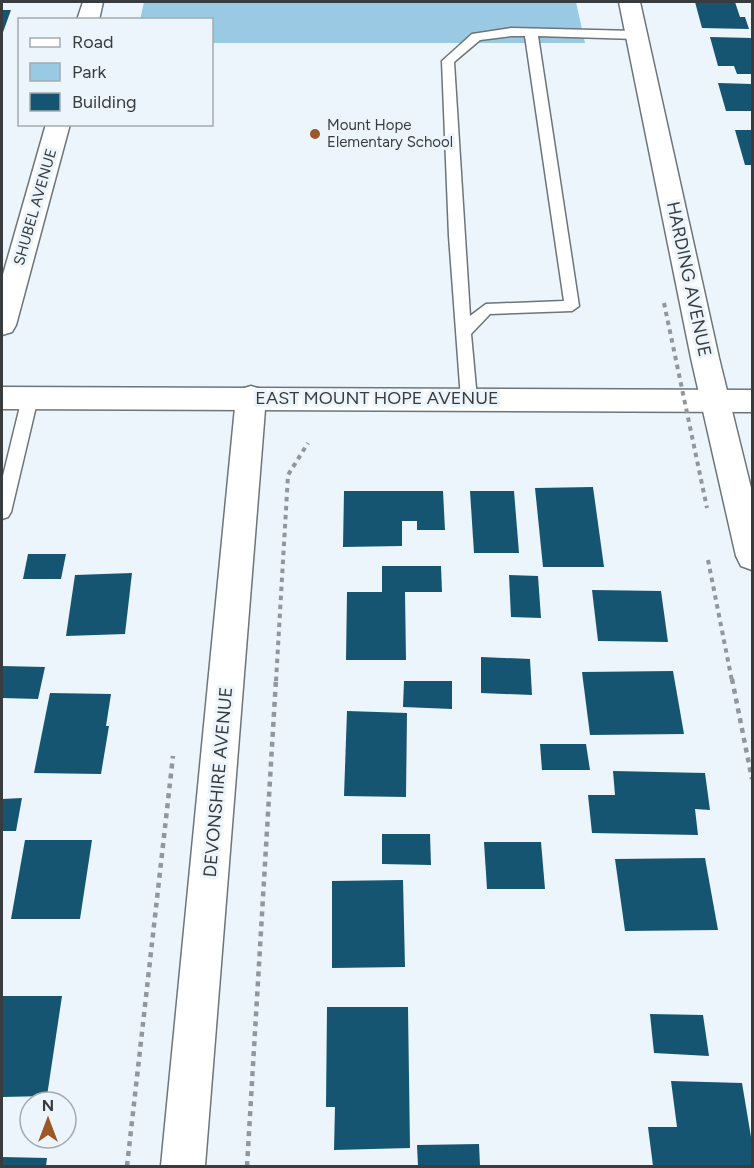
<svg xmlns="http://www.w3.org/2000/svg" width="754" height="1168" font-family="Figtree,sans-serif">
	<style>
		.green { fill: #99c9e3 }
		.building { fill: #155572 }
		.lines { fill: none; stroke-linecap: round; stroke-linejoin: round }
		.service-casing { stroke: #6c7579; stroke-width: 3 }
		.minor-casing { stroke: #6c7579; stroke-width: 3 }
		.tertiary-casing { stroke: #6c7579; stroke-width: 3 }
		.path-far1 { stroke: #91979b; stroke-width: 4; stroke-dasharray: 4.5 4.5; stroke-linecap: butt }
		.path { stroke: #91979b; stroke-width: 4.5; stroke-dasharray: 5 5; stroke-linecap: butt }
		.service { fill: #fff; fill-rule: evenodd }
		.minor { fill: #fff; fill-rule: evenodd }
		.tertiary { fill: #fff; fill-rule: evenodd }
		.path-bridge { stroke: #91979b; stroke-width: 4; stroke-dasharray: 4.5 4.5; stroke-linecap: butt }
		.poi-dot { fill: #9c5829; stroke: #ecf5fb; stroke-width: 2 }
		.labels { text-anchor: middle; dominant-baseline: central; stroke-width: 6; stroke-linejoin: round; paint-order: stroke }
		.far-poi-label { font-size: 15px; fill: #393c3e; stroke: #ecf5fb; text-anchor: start }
		.far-street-label { font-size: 15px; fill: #393c3e; stroke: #ecf5fb }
		.street-label { font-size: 18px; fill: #393c3e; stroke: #ecf5fb }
	</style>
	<rect width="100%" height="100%" fill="#ecf5fb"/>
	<path class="green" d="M144 2H576L585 43H212V20H140Z"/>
	<g class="building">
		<path d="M695 2H735L740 17H745L749 29 702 28Z"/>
		<path d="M2 10H11L2 35Z"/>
		<path d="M710 37 752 38V74H737L734 66H718Z"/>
		<path d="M718 83 752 84V111H726Z"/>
		<path d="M735 130H752V165H745Z"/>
		<path d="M593 487 604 567H543L535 488Z"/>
		<path d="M344 491H443L445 530H417V521H402V546L343 547Z"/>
		<path d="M470 491H514L519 553H474Z"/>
		<path d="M28 554H66L61 579H23Z"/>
		<path d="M382 566H441L442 592H405L406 660H346L347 592H382Z"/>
		<path d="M132 573 125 634 66 636 75 575Z"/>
		<path d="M509 575 538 576 541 618 511 617Z"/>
		<path d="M592 590 661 591 668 642 598 641Z"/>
		<path d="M481 657 530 659 532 695 481 693Z"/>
		<path d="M2 666 45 667 38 699 2 698Z"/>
		<path d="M673 671 684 734 590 735 582 672Z"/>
		<path d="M404 681H452V709L403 707Z"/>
		<path d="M50 693 111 694 106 726H109L101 774 34 773Z"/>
		<path d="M347 711 407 713 406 797 344 796Z"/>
		<path d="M540 744H586L590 770H542Z"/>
		<path d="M613 771 705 773 710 810 695 809 698 835 592 833 588 795H615Z"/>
		<path d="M22 798 16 831H2V799Z"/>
		<path d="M382 834H430L431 865 382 864Z"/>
		<path d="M25 840H92L80 919H11Z"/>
		<path d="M484 842H541L545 889H487Z"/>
		<path d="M705 858 718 930 625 931 615 859Z"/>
		<path d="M403 880 405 967 332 968V881Z"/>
		<path d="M2 996H62L47 1096 2 1097Z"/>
		<path d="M327 1007H408L410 1148 334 1150 335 1107H326Z"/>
		<path d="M650 1014 703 1015 709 1056 654 1053Z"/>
		<path d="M671 1081 742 1083 752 1143V1166H653L648 1127H677Z"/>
		<path d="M479 1144 480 1166H418L417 1145Z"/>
		<path d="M2 1157 47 1158 46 1166H2Z"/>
	</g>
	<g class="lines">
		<g class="service-casing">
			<g id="service">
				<path d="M511 28 636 31 642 35 636 39 538 36 579 306 572 311 490 314 471 334 477 399 469 405 461 399 449 236 442 61 472 34ZM511 36H525L564 301 486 304 470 316 454 62 480 40Z"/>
				<path d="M30 392 38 398 11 512 8 517 2 519V480L22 398Z"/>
			</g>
		</g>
		<g class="minor-casing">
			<g id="minor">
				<path d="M83 2H103L99 20H77Z"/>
				<path d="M619 2H640L719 358 752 492V570L741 566 736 556 691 358Z"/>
				<path d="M46 124H70L16 325 12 332 2 335V278Z"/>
				<path d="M251 386 261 389 266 397 205 1166H161L236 397 241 389Z"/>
			</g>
		</g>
		<g class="tertiary-casing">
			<path id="tertiary" d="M2 387 752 390V412L2 409Z"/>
		</g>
		<g class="path-far1">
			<path d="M708 560 732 681"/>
			<path d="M276 681 288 475 308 443"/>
		</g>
		<g class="path">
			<path d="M732 679 752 779"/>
			<path d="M127 1166 173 756"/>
			<path d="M247 1166 276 679"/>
		</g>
		<use href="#service" class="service"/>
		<use href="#minor" class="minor"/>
		<use href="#tertiary" class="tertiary"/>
		<path class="path-bridge" d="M664 303 707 508"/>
	</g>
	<circle class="poi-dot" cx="315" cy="134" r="6"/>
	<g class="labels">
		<g class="far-poi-label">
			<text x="327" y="125">Mount Hope<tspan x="327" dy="17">Elementary School</tspan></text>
		</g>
		<g class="far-street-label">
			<text transform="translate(35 207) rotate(-74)">SHUBEL AVENUE</text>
		</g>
		<g class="street-label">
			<text transform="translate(689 279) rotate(78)">HARDING AVENUE</text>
			<text x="377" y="398">EAST MOUNT HOPE AVENUE</text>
			<text transform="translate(218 782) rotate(-85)">DEVONSHIRE AVENUE</text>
		</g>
	</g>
	<rect width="754" height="1168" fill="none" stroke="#393c3e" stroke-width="6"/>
	<rect x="18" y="18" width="195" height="108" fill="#ecf5fb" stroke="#a4abaf" stroke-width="1.5"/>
	<rect x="30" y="38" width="30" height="9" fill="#ffffff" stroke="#a4abaf" stroke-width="1.5"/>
	<text x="72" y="48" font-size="18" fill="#393c3e">Road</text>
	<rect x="30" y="63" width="30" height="18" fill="#99c9e3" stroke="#a4abaf" stroke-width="1.5"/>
	<text x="72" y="78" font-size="18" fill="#393c3e">Park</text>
	<rect x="30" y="93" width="30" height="18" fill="#155572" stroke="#a4abaf" stroke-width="1.5"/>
	<text x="72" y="108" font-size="18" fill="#393c3e">Building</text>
	<g transform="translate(48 1120)"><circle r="28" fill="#ecf5fb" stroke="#a4abaf" stroke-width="1.5"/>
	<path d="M0-4.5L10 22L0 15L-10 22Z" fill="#9c5829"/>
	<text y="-9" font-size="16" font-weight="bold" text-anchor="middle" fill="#393c3e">N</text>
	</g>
</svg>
